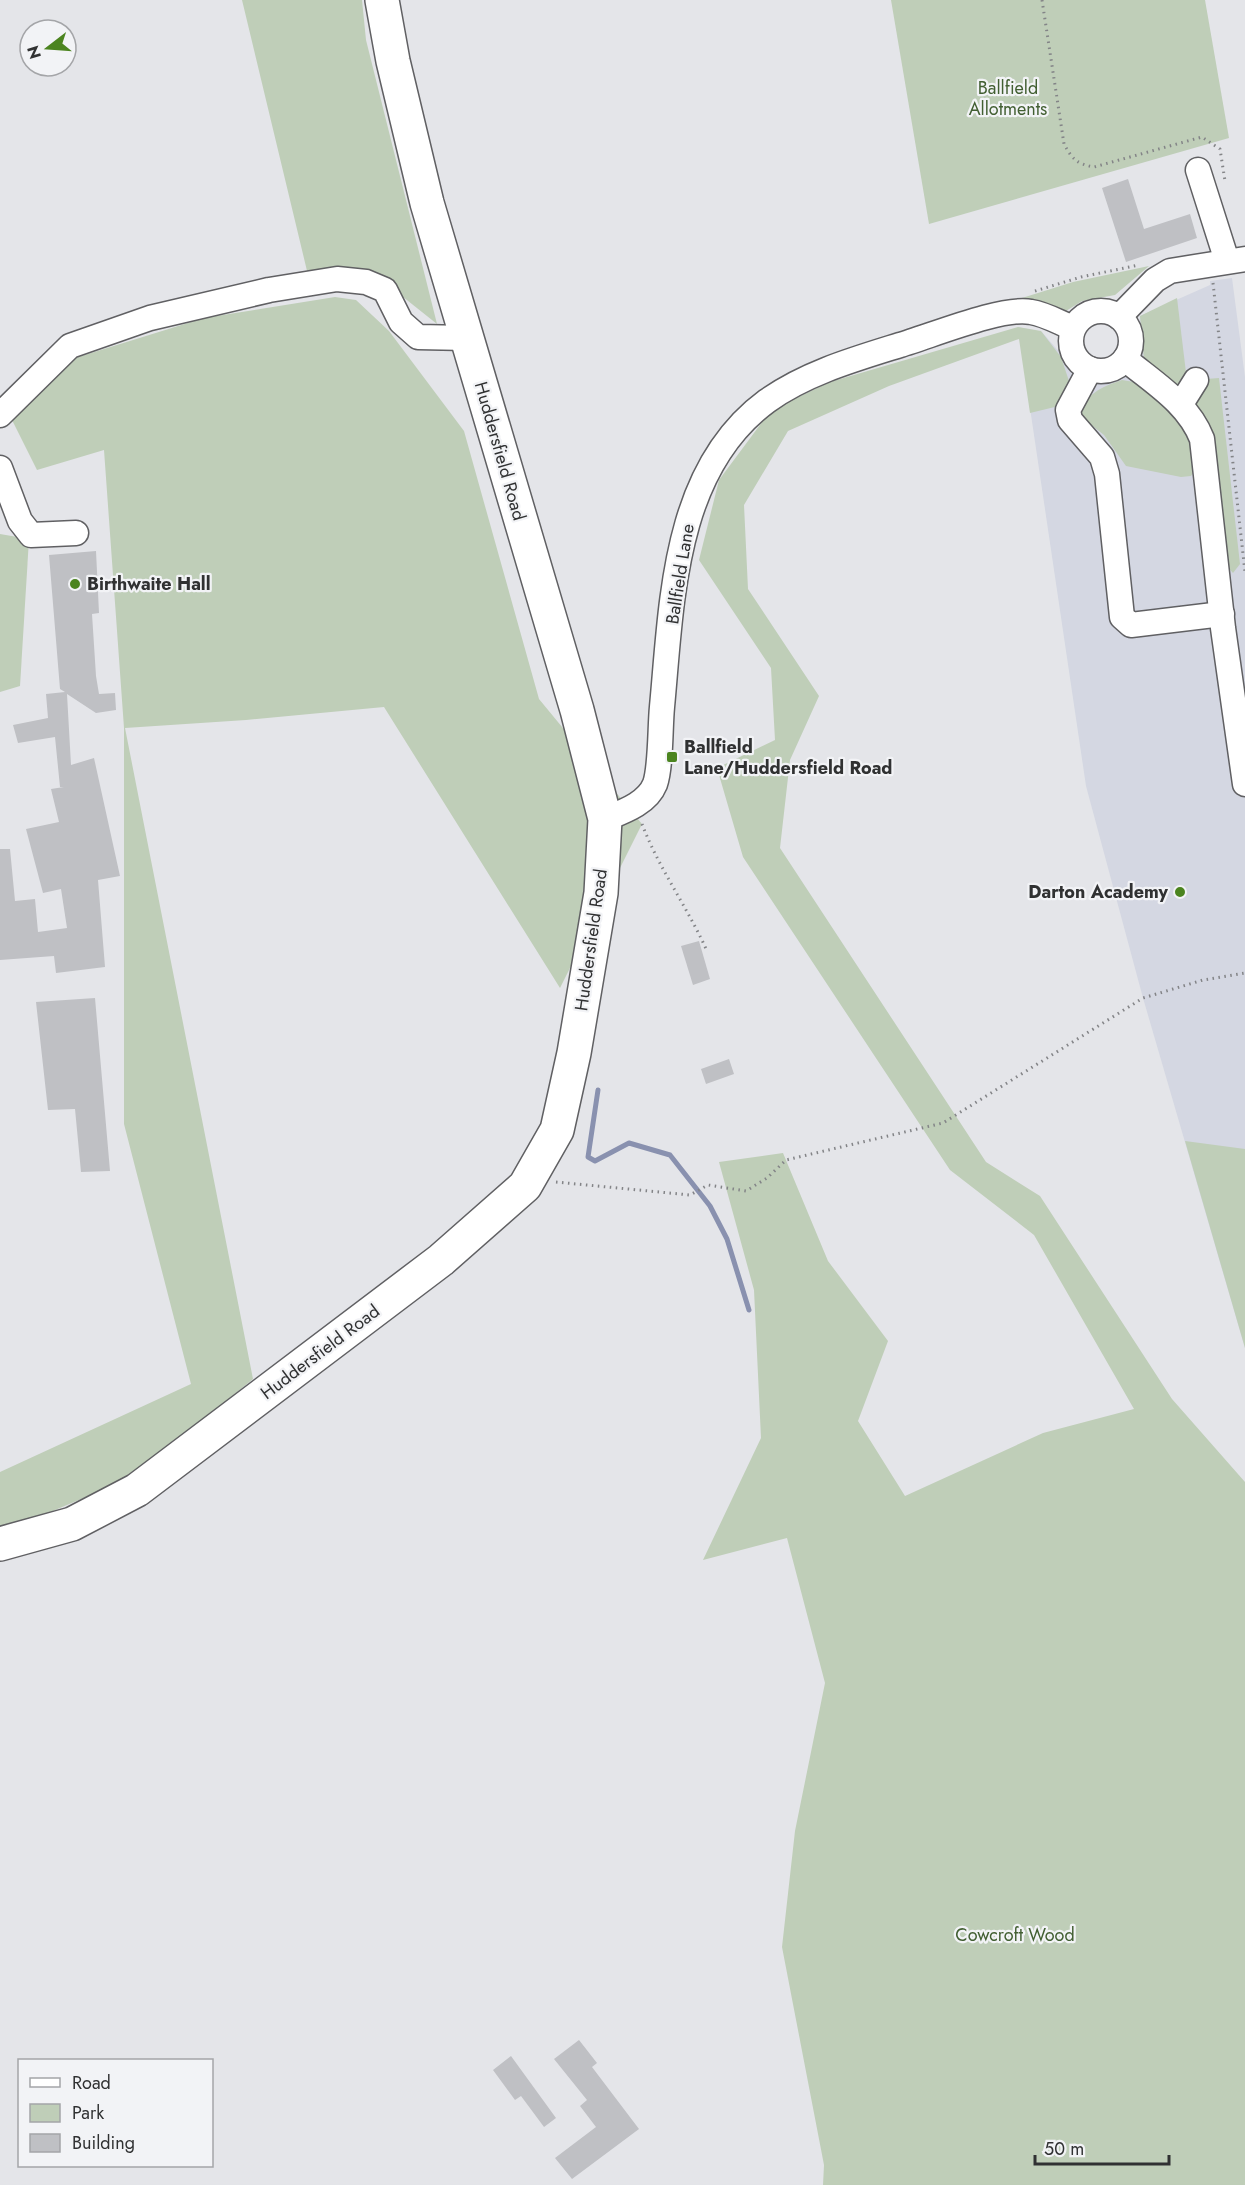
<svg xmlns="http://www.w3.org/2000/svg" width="1245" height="2185" font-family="Jost,sans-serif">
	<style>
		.built { fill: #d4d7e2 }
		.green { fill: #bfceb8 }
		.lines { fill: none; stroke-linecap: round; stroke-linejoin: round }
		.stream { stroke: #8991af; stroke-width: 5 }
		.building { fill: #bfc0c4 }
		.minor-casing { stroke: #606063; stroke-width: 27 }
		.highway-casing { stroke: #606063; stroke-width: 36 }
		.path { stroke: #838487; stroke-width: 3; stroke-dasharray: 1.5 4.5; stroke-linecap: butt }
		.minor { stroke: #fff; stroke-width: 24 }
		.highway { stroke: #fff; stroke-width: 33 }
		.poi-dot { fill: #4b841f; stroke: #f2f3f6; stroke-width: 2 }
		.labels { text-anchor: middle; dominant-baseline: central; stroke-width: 4.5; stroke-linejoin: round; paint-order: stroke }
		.park-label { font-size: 18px; fill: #425f32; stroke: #f2f3f6 }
		.street-label { font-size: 18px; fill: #303132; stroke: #f2f3f6 }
		.poi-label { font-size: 18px; font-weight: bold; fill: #303132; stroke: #f2f3f6; text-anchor: start }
	</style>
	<rect width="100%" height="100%" fill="#e4e5e9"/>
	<path class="built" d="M1232 278 1245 377V1348L1143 998 1086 786 1018 327 1042 332 1085 382 1133 367 1140 316 1210 285V281Z"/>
	<g class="green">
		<path d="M242 0H362L366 40 437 324 378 277 349 268 308 275Z"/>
		<path d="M891 0H1205L1229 138 929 224Z"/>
		<path d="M1149 266 1115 295 1082 301 1066 311 1022 298 1073 282Z"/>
		<path d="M335 297 356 300 389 331 464 431 539 699 642 824 560 988 384 707 246 720 125 728 253 1379 133 1477 41 1516 0 1527V1472L191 1384 124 1124V728L104 450 37 470 6 408 75 358 204 318Z"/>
		<path d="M1177 298 1187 381 1178 387 1144 360 1140 316Z"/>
		<path d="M1018 327 1041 331 1061 357 1070 384 1063 405 1030 413 1019 339 889 386 788 431 744 505 748 589 819 696 790 760 780 848 986 1162 1040 1196 1172 1399 1245 1482V2185H823L824 2165 782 1947 795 1831 825 1683 787 1538 703 1560 761 1438 754 1290 719 1162 783 1153 828 1261 888 1341 858 1421 905 1496 1043 1433 1134 1409 1034 1235 950 1170 743 857 717 768 775 740 771 668 699 560 719 480 771 410 830 382Z"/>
		<path d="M1219 378 1240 564 1233 573 1225 564 1194 404 1206 379Z"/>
		<path d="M1122 380 1134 382 1147 389 1189 430 1196 469 1191 476 1181 477 1126 466 1104 435 1080 416C1083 395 1103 386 1122 380Z"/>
		<path d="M0 534 29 539 20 686 0 692Z"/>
		<path d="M1185 1141 1245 1149V1348Z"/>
	</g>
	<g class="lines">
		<path class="stream" d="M598 1090 588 1157 595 1161 629 1143 670 1155 710 1206 727 1239 749 1310"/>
	</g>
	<g class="building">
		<path d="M1128 179 1144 229 1190 214 1197 238 1126 262 1102 188Z"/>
		<path d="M96 551 99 613 92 614 96 676 99 694 115 693 116 710 96 713 67 694 71 765 94 758 120 876 98 880 105 967 56 973 54 956 0 960V849H10L15 901 35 899 38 932 67 928 61 889 43 893 26 829 59 822 51 789 64 787H60L55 737 18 743 13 725 48 718 46 694 65 692 60 689 49 555Z"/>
		<path d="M699 941 710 979 693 985 681 946Z"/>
		<path d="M95 998 110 1171 81 1172 75 1109 48 1110 36 1002Z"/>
		<path d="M729 1059 734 1074 706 1084 701 1069Z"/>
		<path d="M579 2040 597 2063 592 2067 639 2129 572 2179 555 2158 596 2127 580 2106 587 2100 554 2059Z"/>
		<path d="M511 2056 556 2118 544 2127 521 2096 515 2100 493 2070Z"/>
	</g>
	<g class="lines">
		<g class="minor-casing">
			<g id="minor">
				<path d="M1198 170 1227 261"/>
				<circle cx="1101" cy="341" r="30"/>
				<path d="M1119 317 1155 280 1170 271 1245 259"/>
				<path d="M1125 359C1154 383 1188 403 1202 439L1223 628 1245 784"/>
				<path d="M1090 369 1068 410 1070 420 1102 457 1107 474 1122 617 1131 625 1222 614"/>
				<path d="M1181 404 1196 380"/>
				<path d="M0 415 70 346 150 318 269 290 337 279 366 282 385 290 401 322 418 337 467 338"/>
				<path d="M0 468 20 521 31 535 76 533"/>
				<path d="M605 819C622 812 647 804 655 784 661 767 660 727 662 707 672 601 673 470 767 401 806 373 855 359 900 345 931 336 1003 306 1031 312 1045 314 1060 323 1073 328"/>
			</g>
		</g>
		<g class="highway-casing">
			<path id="highway" d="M0 1544 72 1524 137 1490 441 1260 525 1186 557 1130 574 1053 601 893 605 819 577 710 427 203 393 61 382 0"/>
		</g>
		<g class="path">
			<path d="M1042 0 1064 144C1072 159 1077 164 1094 167L1202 137 1220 149 1225 181"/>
			<path d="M1213 283 1245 572"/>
			<path d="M1035 291 1081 277 1139 265"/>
			<path d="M642 824C659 869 688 908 707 951"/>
			<path d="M556 1182 690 1195 708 1185 746 1191 767 1178 786 1160 943 1123 1143 998 1203 980 1245 973"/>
		</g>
		<use href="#minor" class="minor"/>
		<use href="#highway" class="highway"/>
	</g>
	<g class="poi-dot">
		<circle cx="75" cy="584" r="6"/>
		<rect x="666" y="751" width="12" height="12" rx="3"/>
		<circle cx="1180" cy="892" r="6"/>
	</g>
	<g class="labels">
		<g class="park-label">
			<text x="1008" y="88">Ballfield<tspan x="1008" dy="21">Allotments</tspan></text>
			<text x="1015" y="1935">Cowcroft Wood</text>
		</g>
		<g class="street-label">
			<text transform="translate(500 451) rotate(74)">Huddersfield Road</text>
			<text transform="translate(680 574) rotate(-81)">Ballfield Lane</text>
			<text transform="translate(591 940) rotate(-82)">Huddersfield Road</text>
			<text transform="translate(320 1352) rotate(-37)">Huddersfield Road</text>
		</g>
		<g class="poi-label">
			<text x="87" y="584">Birthwaite Hall</text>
			<text x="684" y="747">Ballfield<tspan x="684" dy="21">Lane/Huddersfield Road</tspan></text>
			<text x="1168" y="892" text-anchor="end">Darton Academy</text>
		</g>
	</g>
	<rect x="18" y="2059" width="195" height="108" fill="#f2f3f6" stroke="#a4a5a8" stroke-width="1.5"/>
	<rect x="30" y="2078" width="30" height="9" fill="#ffffff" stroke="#a4a5a8" stroke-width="1.5"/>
	<text x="72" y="2089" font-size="18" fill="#303132">Road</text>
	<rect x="30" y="2104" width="30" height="18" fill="#bfceb8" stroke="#a4a5a8" stroke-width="1.5"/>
	<text x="72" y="2119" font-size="18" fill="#303132">Park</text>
	<rect x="30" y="2134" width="30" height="18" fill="#bfc0c4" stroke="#a4a5a8" stroke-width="1.5"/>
	<text x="72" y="2149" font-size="18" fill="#303132">Building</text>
	<g transform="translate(48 48) rotate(253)"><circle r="28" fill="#f2f3f6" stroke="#a4a5a8" stroke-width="1.5"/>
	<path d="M0-4.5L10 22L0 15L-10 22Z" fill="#4b841f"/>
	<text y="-9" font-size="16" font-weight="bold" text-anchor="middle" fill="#303132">N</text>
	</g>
	<path d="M1035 2155v9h134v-9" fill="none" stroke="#303132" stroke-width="3"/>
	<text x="1044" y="2155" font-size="18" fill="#303132" stroke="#f2f3f6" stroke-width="4.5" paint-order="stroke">50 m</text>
</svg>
